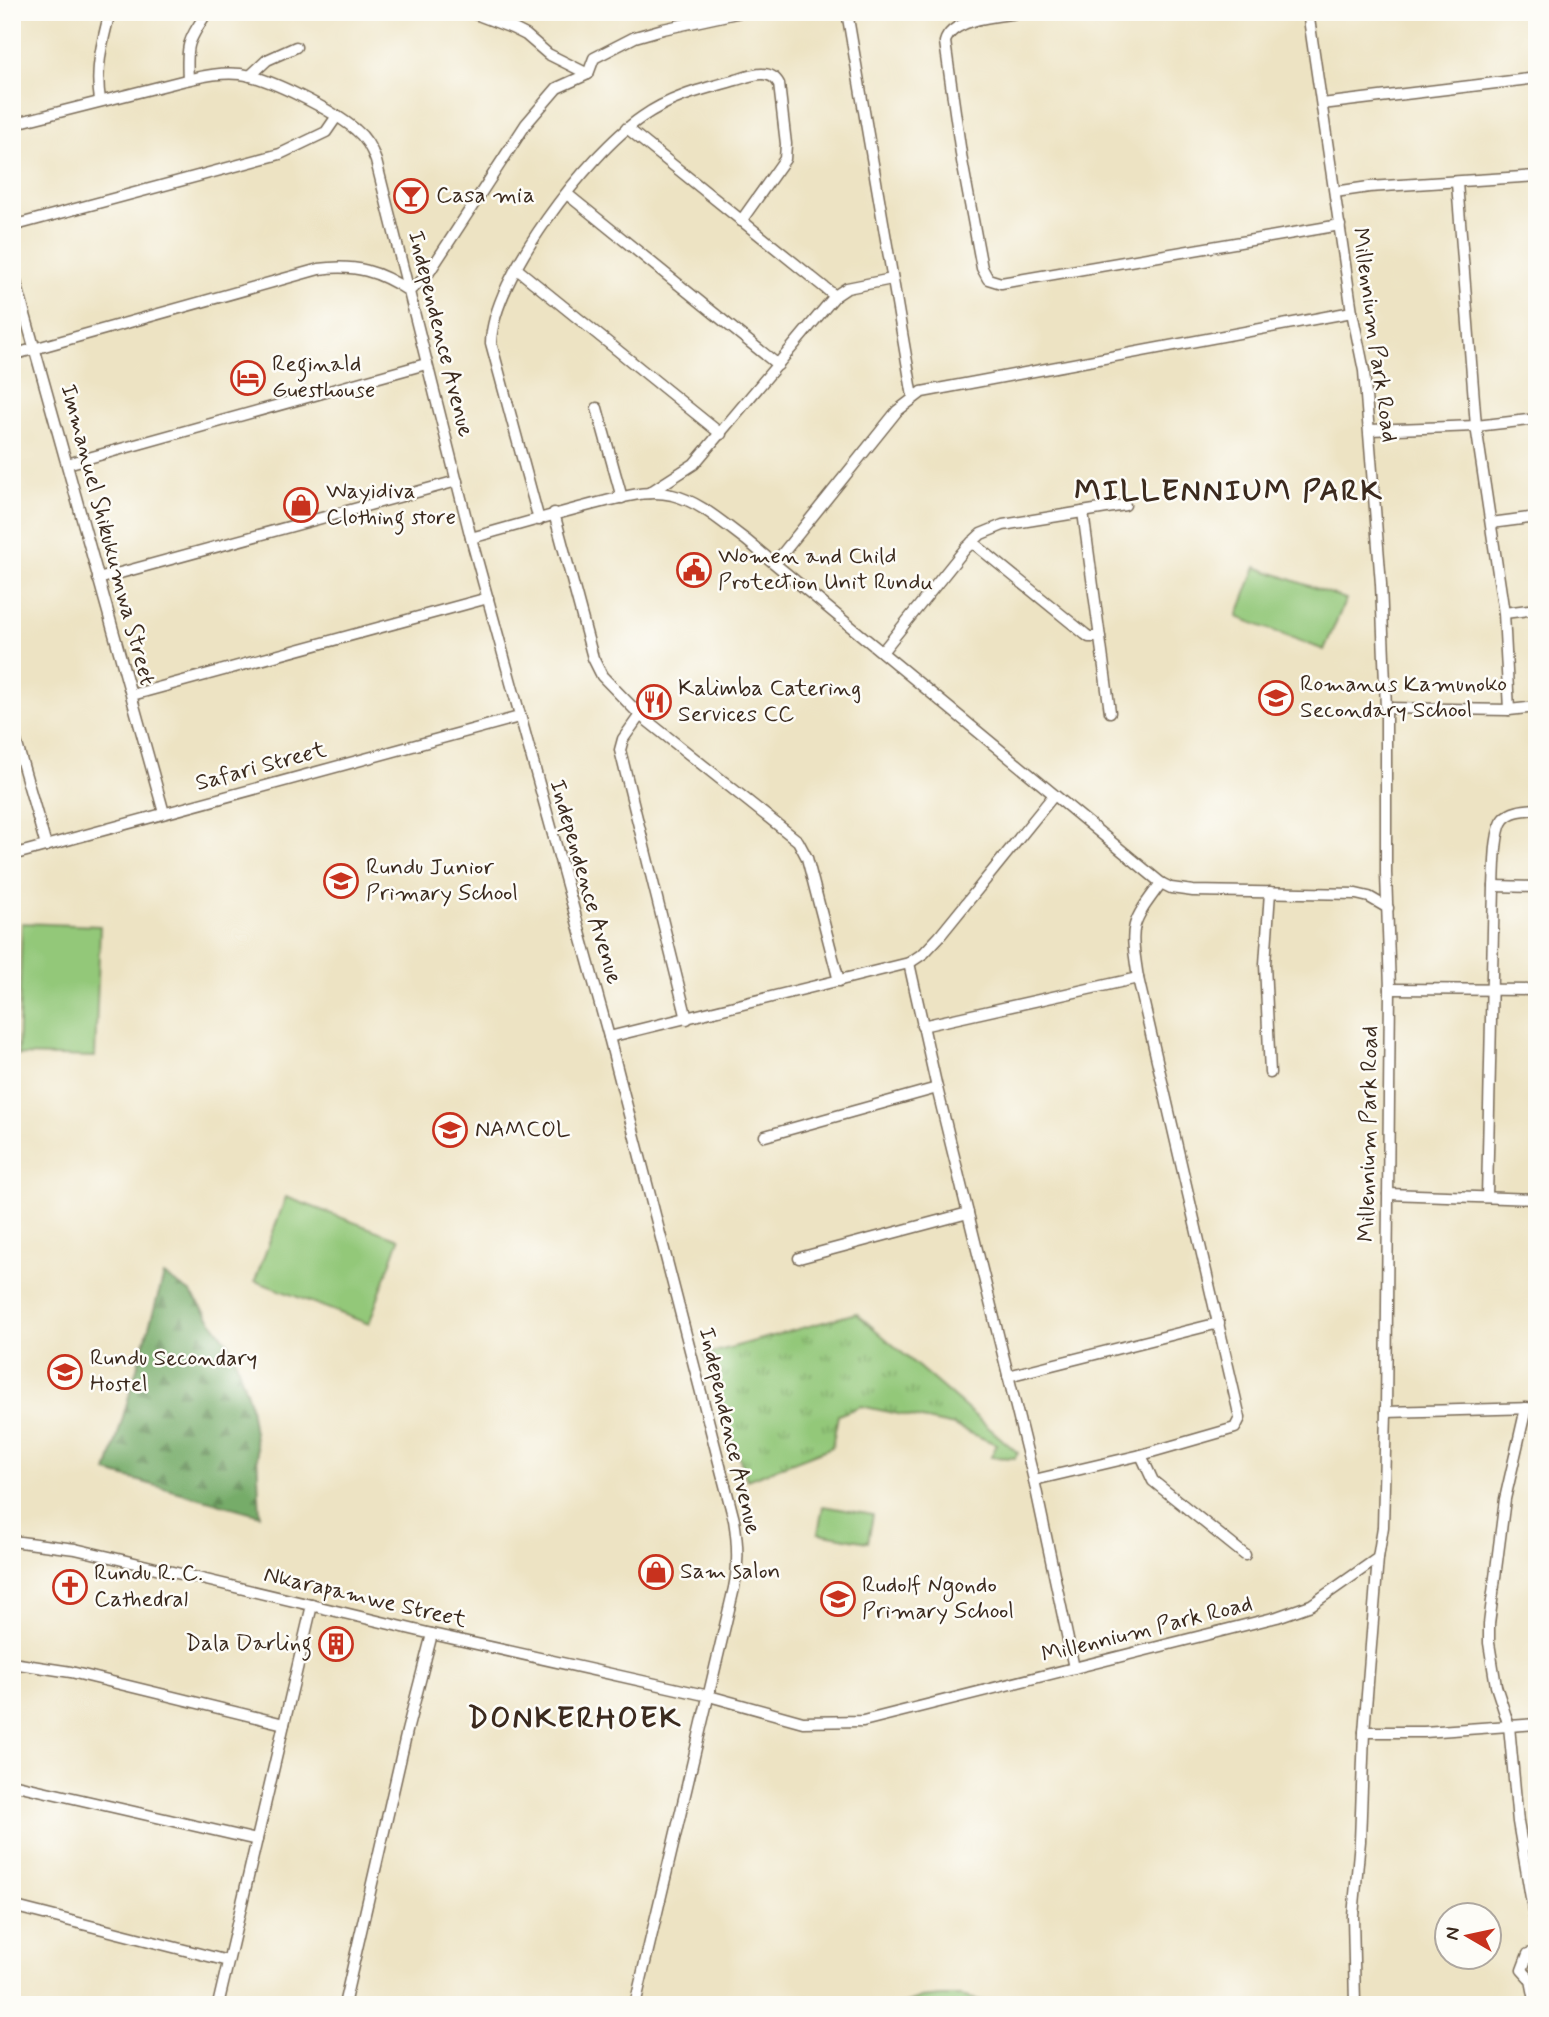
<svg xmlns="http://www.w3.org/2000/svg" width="1549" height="2017" font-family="Mynerve,sans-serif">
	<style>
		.forest { fill: url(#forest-firs); stroke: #586b44; stroke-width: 2 }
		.park { fill: url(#park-tufts); stroke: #67794c; stroke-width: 2 }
		.pitch { fill: #93c879; stroke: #67794c; stroke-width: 2 }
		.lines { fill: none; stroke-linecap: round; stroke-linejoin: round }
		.minor-casing { stroke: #796b58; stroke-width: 13 }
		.minor { stroke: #fff; stroke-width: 10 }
		.labels { text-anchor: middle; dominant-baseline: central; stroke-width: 5; stroke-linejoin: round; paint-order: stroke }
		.poi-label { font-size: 23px; fill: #3b2a1e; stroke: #fdfcf7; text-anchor: start }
		.street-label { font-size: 23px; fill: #3b2a1e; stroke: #fdfcf7 }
		.district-label { font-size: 30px; font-weight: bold; letter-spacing: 2px; fill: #3b2a1e; stroke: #fdfcf7 }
	</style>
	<defs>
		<pattern id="forest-firs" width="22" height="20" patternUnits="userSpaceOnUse" patternTransform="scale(1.75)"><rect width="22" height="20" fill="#76ac69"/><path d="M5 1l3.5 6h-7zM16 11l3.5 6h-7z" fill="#628c56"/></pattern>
		<pattern id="park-tufts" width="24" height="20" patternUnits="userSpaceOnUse" patternTransform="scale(1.75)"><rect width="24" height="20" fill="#93c879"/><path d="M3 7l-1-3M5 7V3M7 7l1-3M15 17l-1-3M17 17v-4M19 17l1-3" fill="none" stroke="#79a363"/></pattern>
	</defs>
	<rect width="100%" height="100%" fill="#fdfcf7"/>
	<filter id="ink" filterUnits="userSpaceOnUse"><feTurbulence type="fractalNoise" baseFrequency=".0143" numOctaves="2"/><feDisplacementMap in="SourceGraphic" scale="14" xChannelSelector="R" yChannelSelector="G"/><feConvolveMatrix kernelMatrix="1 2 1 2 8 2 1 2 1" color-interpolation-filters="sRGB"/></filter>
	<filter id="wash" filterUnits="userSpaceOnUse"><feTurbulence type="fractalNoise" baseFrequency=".00686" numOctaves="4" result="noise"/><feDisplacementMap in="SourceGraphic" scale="28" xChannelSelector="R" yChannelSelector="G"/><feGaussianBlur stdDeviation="1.57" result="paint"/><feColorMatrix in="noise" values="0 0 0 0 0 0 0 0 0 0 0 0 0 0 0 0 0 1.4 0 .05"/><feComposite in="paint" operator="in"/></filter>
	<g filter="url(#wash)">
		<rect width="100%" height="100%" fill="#ede3c3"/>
		<path class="forest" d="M164 1275 191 1293 231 1347 249 1400 257 1453 260 1515 107 1472Z"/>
		<path class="park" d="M856 1313 1018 1453 1015 1458 991 1457 996 1444 954 1426 861 1406 838 1415 832 1447 747 1480 704 1355Z"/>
		<g class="pitch">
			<path d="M1256 567 1346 599 1324 650 1237 617Z"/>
			<path d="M22 923 100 926 95 1057 18 1055Z"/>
			<path d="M286 1197 399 1239 369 1324 255 1281Z"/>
			<path d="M823 1506 873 1515 868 1542 818 1533Z"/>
			<path d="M941 1996H961L999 2005H902L921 1998Z"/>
		</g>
	</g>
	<g filter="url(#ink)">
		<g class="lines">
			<g class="minor-casing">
				<g id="minor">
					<path d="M470 12 512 28 526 35 548 54 588 74"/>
					<path d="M847 12 913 397"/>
					<path d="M1025 12C1003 16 952 17 945 42L962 161 982 268 988 279 1001 283 1340 225"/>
					<path d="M250 76 267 60 296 47"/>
					<path d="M188 79C186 43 188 42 207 12"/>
					<path d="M100 100C95 70 102 42 110 12"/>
					<path d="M1322 104 1537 78"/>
					<path d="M12 124 186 80C204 76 221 72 240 74 268 77 334 111 356 130 366 138 372 149 376 161L471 538 609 1037 734 1520C738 1544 739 1564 734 1588L635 2005"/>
					<path d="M627 128 835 296"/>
					<path d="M1457 183 1476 426 1504 613 1509 710"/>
					<path d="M1335 192 1369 187 1537 176"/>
					<path d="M567 194 778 365"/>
					<path d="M12 226 280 154 326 132 337 116"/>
					<path d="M12 268 164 813"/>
					<path d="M517 269 721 434"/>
					<path d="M12 355 319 269C355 264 379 271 409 291L426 277 526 124 557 88 588 74 594 58 635 37 663 29 741 12"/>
					<path d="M597 408 622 498"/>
					<path d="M1370 430 1476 426 1537 419"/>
					<path d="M67 464 426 364"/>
					<path d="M649 493 694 464 835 296 847 288 892 279"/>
					<path d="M1083 512 1110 712"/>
					<path d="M554 513 593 658 602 676 640 715 798 841 807 858 839 981"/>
					<path d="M539 520 491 343C492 278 588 154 642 117 670 97 703 89 736 80 750 76 770 67 779 84L786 144 785 159 741 221"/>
					<path d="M1491 523 1537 517"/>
					<path d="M471 538C515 526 558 513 602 502 625 497 649 489 672 495 699 501 724 524 746 540L1161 883 1171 888 1193 891 1356 894 1369 897 1388 908"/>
					<path d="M972 542 1085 634 1089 637H1100"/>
					<path d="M775 563 897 411 922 392 1352 312"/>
					<path d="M98 579 457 481"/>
					<path d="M1504 613 1537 609"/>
					<path d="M882 652 965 549 981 534 1003 525 1125 505"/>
					<path d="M132 695 488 598"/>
					<path d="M1386 708 1509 710 1537 707"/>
					<path d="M640 715 623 739 620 750 687 1019"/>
					<path d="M12 727 46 846"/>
					<path d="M12 855 519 717"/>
					<path d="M1494 886 1537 887"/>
					<path d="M1270 892 1265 964 1270 1073"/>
					<path d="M909 963 937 1088 1034 1480 1074 1668"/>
					<path d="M1390 989 1537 990"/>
					<path d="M922 1026 1138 978"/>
					<path d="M609 1037 909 963 924 953 939 937 1054 795"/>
					<path d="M765 1136 937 1088"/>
					<path d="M1388 1194 1537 1199"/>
					<path d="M1487 1197 1494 886C1495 871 1494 830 1504 819 1512 810 1526 810 1537 809"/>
					<path d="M799 1258 968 1213"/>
					<path d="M1008 1376 1219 1323"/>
					<path d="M1526 1408 1505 1499 1489 1624V1643L1496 1686 1509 1726 1518 1822 1537 1933"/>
					<path d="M1386 1412 1537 1408"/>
					<path d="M1141 1455 1153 1481 1245 1555"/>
					<path d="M1034 1480 1141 1455 1235 1428 1240 1418 1138 978C1130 925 1129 926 1161 883"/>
					<path d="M12 1541 75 1549 114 1558 432 1634 709 1696 803 1722 863 1721 1277 1617 1311 1605 1378 1558 1383 1527 1386 1412 1390 989 1386 873V708L1381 584 1364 371 1352 312 1308 12"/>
					<path d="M12 1663 71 1672 284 1724"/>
					<path d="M1364 1732H1424L1537 1724"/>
					<path d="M12 1784 257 1840"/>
					<path d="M1523 1845 1537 1842"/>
					<path d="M12 1906 228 1961"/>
					<path d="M218 2005 312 1605"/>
					<path d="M344 2005 407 1731 432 1634"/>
					<path d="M1355 2005 1353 1916 1360 1841 1364 1732 1378 1558"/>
					<path d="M1536 2005 1531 1980 1522 1970 1528 1954 1537 1952"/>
				</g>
			</g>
			<use href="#minor" class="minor"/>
		</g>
	</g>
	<defs>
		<g id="bar-ring" transform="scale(1.75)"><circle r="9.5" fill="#fdfcf7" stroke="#c8321e" stroke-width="1.5"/><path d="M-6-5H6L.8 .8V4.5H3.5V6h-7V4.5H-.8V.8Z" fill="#c8321e"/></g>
		<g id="hotel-ring" transform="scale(1.75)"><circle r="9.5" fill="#fdfcf7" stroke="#c8321e" stroke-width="1.5"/><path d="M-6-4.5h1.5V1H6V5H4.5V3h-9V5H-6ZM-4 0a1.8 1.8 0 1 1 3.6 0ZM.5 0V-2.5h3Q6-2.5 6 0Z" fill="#c8321e"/></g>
		<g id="shop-ring" transform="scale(1.75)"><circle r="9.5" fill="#fdfcf7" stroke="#c8321e" stroke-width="1.5"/><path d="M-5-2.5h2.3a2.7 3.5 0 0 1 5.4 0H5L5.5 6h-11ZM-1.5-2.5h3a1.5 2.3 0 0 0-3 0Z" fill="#c8321e"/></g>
		<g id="civic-ring" transform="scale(1.75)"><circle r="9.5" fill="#fdfcf7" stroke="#c8321e" stroke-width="1.5"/><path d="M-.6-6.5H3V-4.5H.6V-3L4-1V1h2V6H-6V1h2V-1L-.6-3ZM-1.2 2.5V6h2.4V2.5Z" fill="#c8321e"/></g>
		<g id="school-ring" transform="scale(1.75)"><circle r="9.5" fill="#fdfcf7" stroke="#c8321e" stroke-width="1.5"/><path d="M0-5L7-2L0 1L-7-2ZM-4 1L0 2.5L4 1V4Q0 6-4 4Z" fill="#c8321e"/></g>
		<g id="restaurant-ring" transform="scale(1.75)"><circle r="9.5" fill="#fdfcf7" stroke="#c8321e" stroke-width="1.5"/><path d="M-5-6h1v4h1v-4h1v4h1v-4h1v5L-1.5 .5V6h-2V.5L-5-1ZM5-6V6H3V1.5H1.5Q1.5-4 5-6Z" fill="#c8321e"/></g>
		<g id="church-ring" transform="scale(1.75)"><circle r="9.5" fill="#fdfcf7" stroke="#c8321e" stroke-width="1.5"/><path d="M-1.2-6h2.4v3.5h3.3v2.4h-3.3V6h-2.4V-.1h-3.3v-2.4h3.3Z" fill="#c8321e"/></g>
		<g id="building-ring" transform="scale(1.75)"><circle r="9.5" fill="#fdfcf7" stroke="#c8321e" stroke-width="1.5"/><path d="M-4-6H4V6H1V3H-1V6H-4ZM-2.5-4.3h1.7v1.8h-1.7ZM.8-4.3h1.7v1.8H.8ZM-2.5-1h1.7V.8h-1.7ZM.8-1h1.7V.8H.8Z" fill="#c8321e"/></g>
	</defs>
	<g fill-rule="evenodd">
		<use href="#bar-ring" x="411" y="196"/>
		<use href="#hotel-ring" x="248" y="378"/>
		<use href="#shop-ring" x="301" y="505"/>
		<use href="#civic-ring" x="694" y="570"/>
		<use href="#school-ring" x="1276" y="698"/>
		<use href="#restaurant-ring" x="654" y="702"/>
		<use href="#school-ring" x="341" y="881"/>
		<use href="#school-ring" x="450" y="1130"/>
		<use href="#school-ring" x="65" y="1372"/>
		<use href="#shop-ring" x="656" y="1572"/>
		<use href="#church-ring" x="70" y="1587"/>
		<use href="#school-ring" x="838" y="1599"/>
		<use href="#building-ring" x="336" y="1644"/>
	</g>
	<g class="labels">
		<g class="poi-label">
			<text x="436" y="196">Casa mia</text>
			<text x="272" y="365">Reginald<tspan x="272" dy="26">Guesthouse</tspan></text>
			<text x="326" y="492">Wayidiva<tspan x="326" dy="26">Clothing store</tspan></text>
			<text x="718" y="557">Women and Child<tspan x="718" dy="26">Protection Unit Rundu</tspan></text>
			<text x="1300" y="685">Romanus Kamunoko<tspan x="1300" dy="26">Secondary School</tspan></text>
			<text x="678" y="689">Kalimba Catering<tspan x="678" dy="26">Services CC</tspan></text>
			<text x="366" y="868">Rundu Junior<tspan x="366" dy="26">Primary School</tspan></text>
			<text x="475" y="1130">NAMCOL</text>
			<text x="90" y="1359">Rundu Secondary<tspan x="90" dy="26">Hostel</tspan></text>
			<text x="680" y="1572">Sam salon</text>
			<text x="94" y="1574">Rundu R. C.<tspan x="94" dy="26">Cathedral</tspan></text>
			<text x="862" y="1586">Rudolf Ngondo<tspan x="862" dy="26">Primary School</tspan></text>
			<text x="312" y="1644" text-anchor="end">Dala Darling</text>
		</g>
		<g class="street-label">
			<text transform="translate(440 334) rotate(76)">Independence Avenue</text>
			<text transform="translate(1374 335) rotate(82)">Millennium Park Road</text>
			<text transform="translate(107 535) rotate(75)">Immanuel Shikukumwa Street</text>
			<text transform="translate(261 767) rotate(-15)">Safari Street</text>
			<text transform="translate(585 882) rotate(74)">Independence Avenue</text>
			<text transform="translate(1369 1134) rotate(-89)">Millennium Park Road</text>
			<text transform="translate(729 1431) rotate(77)">Independence Avenue</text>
			<text transform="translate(365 1598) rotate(13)">Nkarapamwe Street</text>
			<text transform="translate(1147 1630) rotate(-14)">Millennium Park Road</text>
		</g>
		<g class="district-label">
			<text x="1229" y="491">MILLENNIUM PARK</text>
			<text x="575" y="1718">DONKERHOEK</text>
		</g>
	</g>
	<rect width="1549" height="2017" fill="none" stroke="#fdfcf7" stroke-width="42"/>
	<g transform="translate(1468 1936) rotate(279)"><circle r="33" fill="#fdfcf7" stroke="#afa8a0" stroke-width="2"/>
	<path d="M0-5L12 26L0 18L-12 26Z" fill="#c8321e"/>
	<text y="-10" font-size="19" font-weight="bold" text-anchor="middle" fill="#3b2a1e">N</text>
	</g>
</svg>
